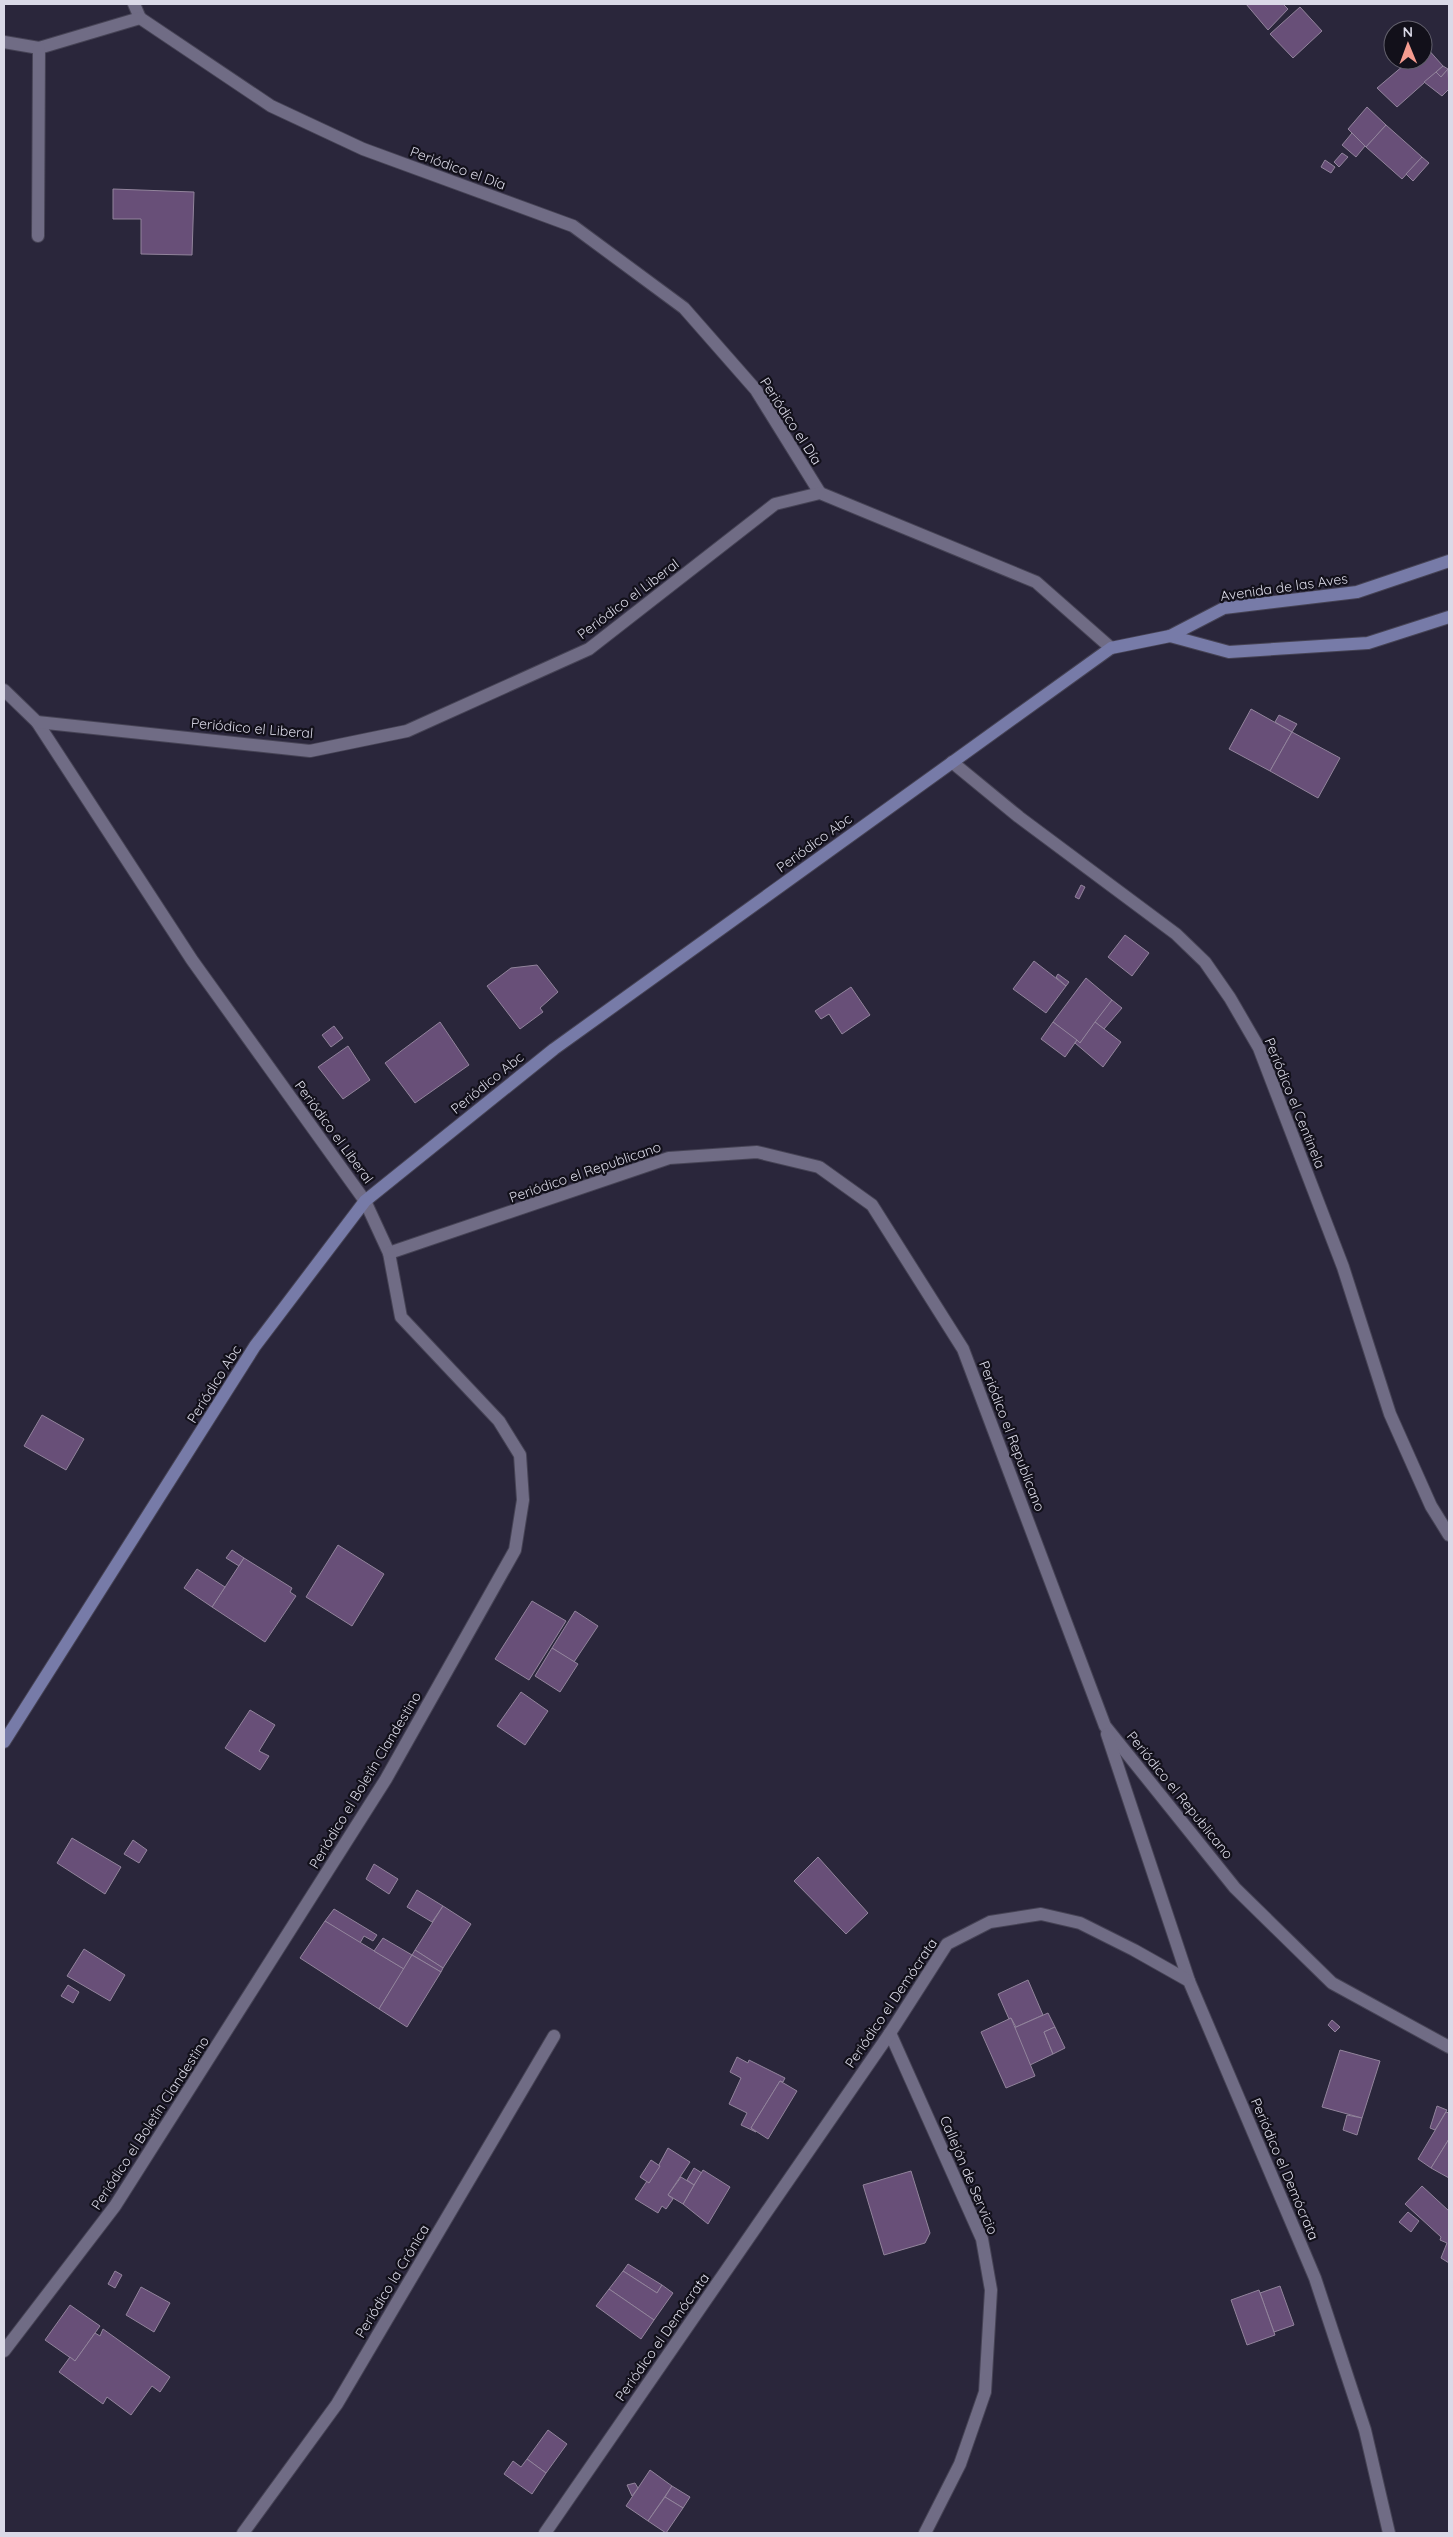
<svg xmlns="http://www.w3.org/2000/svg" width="1453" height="2537" font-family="Quicksand,sans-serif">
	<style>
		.building { fill: #684f78; stroke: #92849c }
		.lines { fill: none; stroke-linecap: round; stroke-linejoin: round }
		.street-casing { stroke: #464355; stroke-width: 14 }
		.secondary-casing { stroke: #464355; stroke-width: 14 }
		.street { stroke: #706c85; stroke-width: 12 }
		.secondary { stroke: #777ba8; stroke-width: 12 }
		.labels { text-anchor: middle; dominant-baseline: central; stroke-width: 4.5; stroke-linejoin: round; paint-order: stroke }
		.street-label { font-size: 14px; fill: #dad9e7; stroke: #12101a }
	</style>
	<rect width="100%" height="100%" fill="#2a263b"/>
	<g class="building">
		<path d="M1246 4H1283L1288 9 1268 30Z"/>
		<path d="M1300 7 1322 31 1293 58 1270 34Z"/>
		<path d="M1426 47 1443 66 1397 107 1377 88 1410 60H1423V49Z"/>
		<path d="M1443 66 1448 69 1441 77 1436 72Z"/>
		<path d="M1448 69 1449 89 1442 96 1424 82 1436 72 1441 77Z"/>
		<path d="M1367 107 1386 125 1366 147 1348 129Z"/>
		<path d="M1386 125 1422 157 1402 179 1366 147Z"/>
		<path d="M1352 133 1365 146 1356 157 1342 145Z"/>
		<path d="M1342 153 1348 157 1339 167 1334 162Z"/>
		<path d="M1422 157 1429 163 1413 181 1406 174Z"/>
		<path d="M1325 160 1335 167 1331 173 1321 167Z"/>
		<path d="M113 189 194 192 192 255 141 254V219H113Z"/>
		<path d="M1251 709 1292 732 1270 771 1229 749Z"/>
		<path d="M1279 715 1297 724 1292 732 1275 722Z"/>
		<path d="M1292 732 1340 758 1318 798 1270 771Z"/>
		<path d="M1081 885 1085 887 1079 899 1075 897Z"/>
		<path d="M1125 935 1149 953 1132 976 1108 957Z"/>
		<path d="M1034 961 1066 986 1046 1013 1013 989Z"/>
		<path d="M537 965 558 992 540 1008 543 1012 520 1029 487 986 511 968Z"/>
		<path d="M1058 974 1069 982 1066 986 1056 977Z"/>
		<path d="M1086 978 1112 1000 1080 1043 1053 1022Z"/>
		<path d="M851 987 870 1015 842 1034 829 1014 821 1019 815 1011Z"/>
		<path d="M1112 1000 1122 1008 1104 1029 1095 1022Z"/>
		<path d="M440 1022 469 1065 415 1103 385 1063Z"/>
		<path d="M1053 1022 1077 1040 1065 1057 1041 1039Z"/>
		<path d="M1095 1022 1121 1042 1103 1067 1075 1043 1077 1040 1080 1043Z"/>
		<path d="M334 1026 343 1038 331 1047 322 1035Z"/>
		<path d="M348 1046 370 1080 343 1099 318 1067Z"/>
		<path d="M42 1415 84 1439 66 1470 24 1446Z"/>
		<path d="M338 1545 384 1574 352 1626 306 1597Z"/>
		<path d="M232 1550 244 1558 239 1566 226 1558Z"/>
		<path d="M244 1558 292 1588 290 1592 296 1596 265 1642 212 1607Z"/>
		<path d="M197 1569 225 1587 212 1607 184 1588Z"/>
		<path d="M532 1601 566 1621 529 1680 495 1659Z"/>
		<path d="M575 1611 598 1626 574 1662 552 1648Z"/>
		<path d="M552 1648 578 1664 560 1692 535 1676Z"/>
		<path d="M521 1692 548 1711 525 1745 497 1726Z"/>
		<path d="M250 1710 275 1725 259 1751 269 1756 260 1770 225 1748Z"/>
		<path d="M72 1838 121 1867 105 1894 57 1863Z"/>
		<path d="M133 1840 147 1850 139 1863 124 1854Z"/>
		<path d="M818 1857 868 1913 846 1934 794 1881Z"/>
		<path d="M374 1864 398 1879 389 1894 366 1879Z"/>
		<path d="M417 1890 443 1906 432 1922 407 1907Z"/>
		<path d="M443 1906 471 1924 443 1968 415 1950Z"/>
		<path d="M334 1909 377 1935 373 1941 364 1936 360 1943 325 1921Z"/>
		<path d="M325 1921 404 1969 379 2009 300 1958Z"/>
		<path d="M383 1938 412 1955 404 1969 374 1951Z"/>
		<path d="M84 1949 125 1975 110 2001 67 1976Z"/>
		<path d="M415 1950 443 1968 441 1972 412 1955Z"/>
		<path d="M412 1955 441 1972 407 2027 379 2009Z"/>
		<path d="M1028 1980 1043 2015 1016 2027 1011 2018 1009 2019 998 1994Z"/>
		<path d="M68 1985 79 1992 73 2003 61 1996Z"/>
		<path d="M1048 2013 1055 2027 1044 2032 1053 2054 1030 2065 1014 2028Z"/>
		<path d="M1011 2018 1035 2076 1006 2088 981 2032Z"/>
		<path d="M1332 2020 1340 2027 1335 2032 1328 2025Z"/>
		<path d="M1055 2027 1065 2048 1053 2054 1044 2032Z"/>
		<path d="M1340 2050 1380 2061 1362 2118 1322 2107Z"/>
		<path d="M737 2057 748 2063 749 2060 785 2078 783 2082 780 2081 751 2128 756 2132 741 2125 747 2113 729 2104 741 2078 730 2072Z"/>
		<path d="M780 2081 797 2091 768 2139 751 2128Z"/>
		<path d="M1437 2106 1447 2110 1435 2130 1430 2128Z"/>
		<path d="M1446 2112 1449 2113V2139L1431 2168 1418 2159Z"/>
		<path d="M1347 2115 1362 2118 1357 2135 1343 2130Z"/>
		<path d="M1449 2139V2178L1431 2168Z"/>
		<path d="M668 2148 690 2162 668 2195 673 2199 666 2209 662 2206 658 2213 635 2199 647 2181 649 2183Z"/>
		<path d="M651 2160 660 2166 649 2183 640 2177Z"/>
		<path d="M694 2168 702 2173 694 2185 687 2180Z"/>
		<path d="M703 2170 730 2187 708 2224 683 2204Z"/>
		<path d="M911 2171 930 2233 925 2243 884 2255 863 2185Z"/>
		<path d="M681 2177 694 2185 683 2204 668 2195Z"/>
		<path d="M1422 2186 1449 2211V2263L1441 2258 1447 2243 1440 2240 1441 2237 1405 2204Z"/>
		<path d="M1408 2212 1419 2221 1411 2232 1399 2222Z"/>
		<path d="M628 2264 662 2285 657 2293 623 2271Z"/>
		<path d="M115 2271 122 2275 115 2288 108 2284Z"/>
		<path d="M623 2271 657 2293 662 2285 673 2293 654 2320 609 2289Z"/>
		<path d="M1280 2286 1294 2325 1274 2332 1260 2293Z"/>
		<path d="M141 2287 170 2303 154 2332 126 2315Z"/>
		<path d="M609 2289 654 2320 641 2339 596 2306Z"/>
		<path d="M1259 2290 1275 2335 1247 2345 1231 2300Z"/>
		<path d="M70 2305 100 2326 75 2361 45 2340Z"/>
		<path d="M103 2329 170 2377 160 2392 152 2386 131 2415 107 2397 103 2404 59 2372 70 2357 75 2361 95 2333 100 2336Z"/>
		<path d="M548 2430 567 2444 546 2473 527 2459Z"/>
		<path d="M527 2459 546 2473 532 2494 504 2474 513 2461 521 2467Z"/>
		<path d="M650 2470 672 2486 648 2521 626 2506Z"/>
		<path d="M635 2483 638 2488 632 2496 627 2485Z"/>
		<path d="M672 2486 690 2497 683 2508 665 2497Z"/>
		<path d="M665 2497 683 2508 666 2533 648 2521Z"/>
	</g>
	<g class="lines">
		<g class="street-casing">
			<g id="street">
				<path d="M134 4 140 18"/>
				<path d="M4 42 39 48 140 18 271 106 363 149 573 226 684 308 756 390 820 493"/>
				<path d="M38 236 39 48"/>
				<path d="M4 690 37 722 192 960 365 1201 389 1253 401 1317 499 1421 520 1455 523 1500 515 1550 386 1779 115 2206 4 2351"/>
				<path d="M37 722 310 751 407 731 589 649 775 504 820 493 1036 582 1111 648"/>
				<path d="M952 762 1019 817 1176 934 1205 962 1230 998 1259 1048 1343 1267 1390 1414 1431 1506 1449 1535"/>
				<path d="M389 1253 669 1158 757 1152 819 1167 872 1205 963 1349 1105 1726 1235 1888 1332 1983 1449 2047"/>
				<path d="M1107 1734 1189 1981"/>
				<path d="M890 2033 982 2239 991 2290 985 2392 960 2464 925 2533"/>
				<path d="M243 2533 337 2404 554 2036"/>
				<path d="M545 2533 890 2033 947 1944 990 1922 1041 1914 1080 1923 1134 1950 1189 1981 1315 2278 1365 2430 1389 2533"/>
			</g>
		</g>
		<g class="secondary-casing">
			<g id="secondary">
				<path d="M1170 636 1229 652 1368 643 1449 617"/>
				<path d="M4 1742 255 1346 365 1201 554 1049 1111 648 1170 636 1224 608 1357 592 1449 561"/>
			</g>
		</g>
		<use href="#street" class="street"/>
		<use href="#secondary" class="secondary"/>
	</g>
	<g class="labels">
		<g class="street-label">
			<text transform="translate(458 168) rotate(20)">Periódico el Día</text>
			<text transform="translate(791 421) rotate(57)">Periódico el Día</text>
			<text transform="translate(1284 587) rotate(-8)">Avenida de las Aves</text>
			<text transform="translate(628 599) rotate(-37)">Periódico el Liberal</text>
			<text transform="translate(252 728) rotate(5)">Periódico el Liberal</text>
			<text transform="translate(814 843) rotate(-36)">Periódico Abc</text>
			<text transform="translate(487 1083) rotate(-39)">Periódico Abc</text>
			<text transform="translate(1295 1103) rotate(68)">Periódico el Centinela</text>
			<text transform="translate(334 1132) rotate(54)">Periódico el Liberal</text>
			<text transform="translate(585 1172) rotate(-19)">Periódico el Republicano</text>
			<text transform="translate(214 1384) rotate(-58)">Periódico Abc</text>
			<text transform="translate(1012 1436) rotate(69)">Periódico el Republicano</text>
			<text transform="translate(365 1780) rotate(-59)">Periódico el Boletín Clandestino</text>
			<text transform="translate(1180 1795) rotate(51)">Periódico el Republicano</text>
			<text transform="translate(891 2003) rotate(-56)">Periódico el Demócrata</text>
			<text transform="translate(150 2123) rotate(-57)">Periódico el Boletín Clandestino</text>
			<text transform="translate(1285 2169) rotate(67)">Periódico el Demócrata</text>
			<text transform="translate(969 2175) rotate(67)">Callejón de Servicio</text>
			<text transform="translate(392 2281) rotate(-59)">Periódico la Crónica</text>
			<text transform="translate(662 2337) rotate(-55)">Periódico el Demócrata</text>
		</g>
	</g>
	<rect width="1453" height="2537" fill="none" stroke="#dad9e7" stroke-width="10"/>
	<g transform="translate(1408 45) rotate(359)"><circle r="24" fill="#12101a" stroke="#62606c"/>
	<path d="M0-4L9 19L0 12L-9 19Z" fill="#f59c90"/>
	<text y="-8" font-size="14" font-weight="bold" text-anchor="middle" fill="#dad9e7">N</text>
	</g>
</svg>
